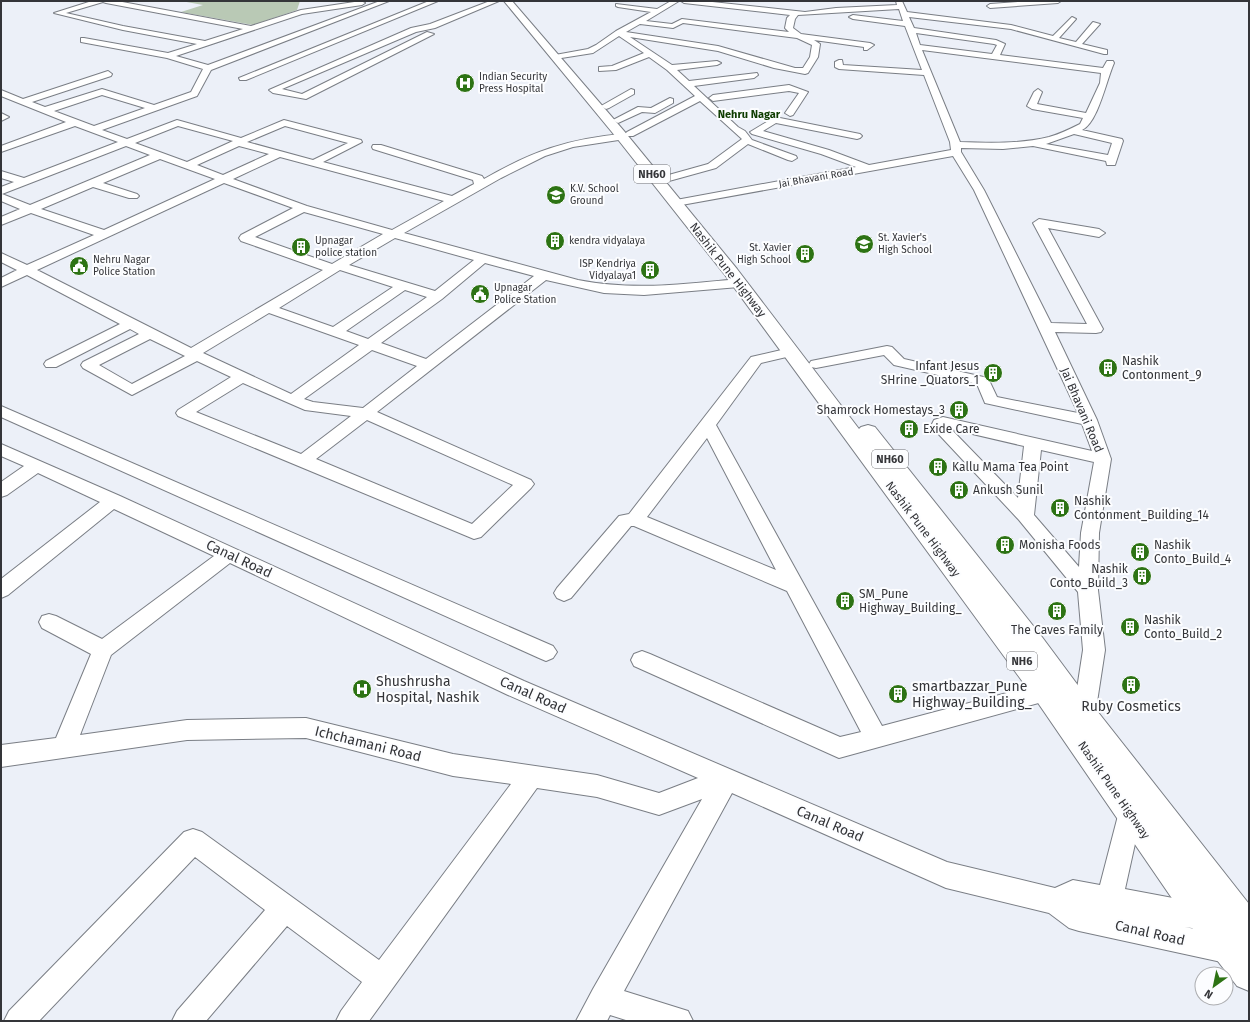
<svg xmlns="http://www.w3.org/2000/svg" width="1250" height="1022" font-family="'Fira Sans',sans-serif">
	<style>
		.green { fill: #b9c9b5 }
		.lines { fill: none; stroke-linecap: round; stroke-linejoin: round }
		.minor-casing { stroke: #7a7e85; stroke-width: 2 }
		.highway-casing { stroke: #7a7e85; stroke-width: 2 }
		.minor { fill: #fff; fill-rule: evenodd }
		.highway { fill: #fff; fill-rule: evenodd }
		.labels { text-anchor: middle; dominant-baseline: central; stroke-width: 4; stroke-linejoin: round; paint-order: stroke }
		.far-poi-label { font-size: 10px; fill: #343539; stroke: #fcfdff; text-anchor: start }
		.far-street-label { font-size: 10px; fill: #343539; stroke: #fcfdff }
		.far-neighbourhood-label { font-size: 11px; font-weight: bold; fill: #0f3d00; stroke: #fcfdff }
		.shield { fill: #fcfdff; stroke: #707174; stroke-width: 1 }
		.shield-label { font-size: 11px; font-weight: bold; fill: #343539 }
		.street-label { font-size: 12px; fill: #343539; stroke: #fcfdff }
		.poi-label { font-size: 12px; fill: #343539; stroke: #fcfdff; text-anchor: start }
		.near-street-label { font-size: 14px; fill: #343539; stroke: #fcfdff }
		.near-poi-label { font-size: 14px; fill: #343539; stroke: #fcfdff; text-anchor: start }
	</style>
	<rect width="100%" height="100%" fill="#ecf0f8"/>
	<path class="green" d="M181 1H300L297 10 253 25 181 12 203 5Z"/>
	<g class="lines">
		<g class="minor-casing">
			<g id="minor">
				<path d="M92 1H117L251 26 301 10 361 1 365 3 362 5 302 14 176 56 208 65 380 1H389L211 70 197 96 102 130 127 139 177 120 241 138 284 120 361 140 362 142 323 162 452 196 474 184 473 180 373 149 372 147 373 145H381L482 176 484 179C531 152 567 139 622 134L625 135 627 137 625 139 573 147 545 156 501 178 404 233 578 280C634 291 683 284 739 279L746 283 739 287 644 295 604 293 546 280 377 412 531 480 534 484 531 488 481 537 474 539 178 416 176 413 178 410 231 377 197 361 132 395 83 368 81 365 83 362 139 334 130 329 56 367H46L44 364 46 361 120 324 27 275 1 287V278L17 270 1 262V253L27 265 94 235 31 213 1 225V217L20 209 1 201V187L14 182 1 178V171L24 178 118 142 75 126 1 152V146L66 122 1 96V90L23 99 108 71 112 74 111 76 32 102 45 107 102 89 154 105 191 92 203 69 167 58 81 42V38H84L168 53 197 44 123 30 54 13ZM103 2 106 3 243 29 205 41 123 26 66 13ZM102 95 145 108 94 126 54 111ZM178 126 233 141 187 162 135 143ZM285 126 348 143 313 160 247 142ZM126 146 150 155 30 205 2 194ZM239 146 269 154 223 175 197 165ZM280 157 444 201 392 230 307 206 233 179ZM160 159 215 179 104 230 41 209 93 187 129 198H137L139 196 137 194 103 183ZM224 183 293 208 241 235 239 238 241 241 323 270 191 348 37 270ZM304 212 383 234 332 264 255 237ZM395 238 474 260 435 291 349 265ZM485 263 534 276 426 359 381 343 442 299ZM340 270 393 287 333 327 279 308ZM405 290 427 297 368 339 346 331ZM269 313 359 345 291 394 203 353ZM150 339 185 356 132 384 99 365ZM372 350 417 366 363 408 313 402 304 399ZM243 383 305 410 351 416 301 454 196 412ZM367 420 513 485 472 524 316 459Z"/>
				<path d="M429 1H438L246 80H240L239 78Z"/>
				<path d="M490 1H499L435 28 416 32 282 89 302 94 427 32 434 34 306 99 273 93 269 90 411 28 430 24Z"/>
				<path d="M671 1H679L646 21 672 24 682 19 789 32 785 28 787 18 790 15 684 3 681 1H703L805 12 836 8 897 5 896 1H902L907 12 1011 25 1053 36 1072 17 1076 19 1059 38 1076 42 1093 22 1100 24 1082 44 1107 50V54H1104L1011 29 909 17 914 28 996 40 1005 44 1000 55 1103 68 1107 61H1113L1114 63C1107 78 1098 123 1082 130L1122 139 1123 141 1115 165H1107L1106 161 1033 146 1003 149 961 148V152L984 190 1051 323 1087 324 1033 223 1039 219 1099 229 1105 233 1099 237 1048 228 1103 329 1101 332 1096 333 1055 332 1097 420 1111 459 1099 533 1098 590 1105 650 1095 715 1092 722 1084 725 1076 722 1073 715 1083 650 1078 592 1019 520 931 426 934 420 943 417 1092 451 1082 424 985 403 977 384 894 365 884 355 816 368 811 367 809 364 811 361 816 360 887 346 892 347 904 359 988 378 997 397 1078 413 974 190 953 156 676 206 670 203 676 200 856 167 821 154 752 134 750 132 775 117 860 134 862 136 860 138 857 139 776 123 763 131 829 150 869 165 951 150 950 142 924 75 839 69 835 67V62L839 60H842L843 65 922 70 905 26 853 19 849 17 853 15 903 21 899 9 798 15 795 19 793 28 801 34 870 43 874 45 867 50H864V47L814 40 820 44 818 57 808 73 805 74 774 68 718 51 630 37 672 65 717 61 721 63 717 65 677 70 689 81 757 73 758 75 754 78 694 86 738 127 745 131 752 140 796 156 797 158 792 161 788 160 748 144 716 168 669 181 664 178 665 176 708 164 742 139 700 101 633 136H627L625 134 627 132 695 96 667 70 649 57 616 70 599 71V67L612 66 644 53 619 36 593 53 555 59 551 57 555 55 588 49 596 45 616 31 651 12 618 7 616 6V4L657 9ZM683 23 797 38 812 45 810 57 803 68H795L718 46 626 32 640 24 673 28ZM916 33 994 44 997 45 992 54 920 45ZM922 50 1101 73 1100 83 1086 113 1037 104 1042 92 1038 89 1034 92 1027 106 1032 109 1083 118 1080 124C1070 129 1060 134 1049 137 1020 144 989 143 960 142ZM1074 134 1112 143 1108 155 1046 144ZM951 429 1024 446 1018 498ZM1041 450 1094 462 1081 533 1079 567 1034 515Z"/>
				<path d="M1030 1H1061L1058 3 990 8 987 6 990 4Z"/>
				<path d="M789 85 808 92 793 115 790 116 785 113 799 93 789 91 713 101 709 98 713 95Z"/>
				<path d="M631 89 634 90V94L609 108 606 109 601 106Z"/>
				<path d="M670 98 673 99V103L655 113 642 112 618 123 613 120 638 107 651 108Z"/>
				<path d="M1 113 9 117 1 121Z"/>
				<path d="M790 348 795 349 797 352 795 355 761 363 716 425 882 726 1045 683 1053 685 1056 692 1053 699 839 758 634 666 631 660 634 654 642 651 650 654 840 737 861 732 787 591 634 526H631L571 598 564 601 557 598 554 593 557 588 619 516 629 514 751 357ZM707 438 776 570 647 517Z"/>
				<path d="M1 406 553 646 557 652 553 658 546 661 539 658 1 417Z"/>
				<path d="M1 444 120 496 524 681 947 862 1055 888 1073 880 1100 885 1121 804 1130 800 1139 804 1142 812 1125 889 1205 904 1214 908 1218 917 1214 926 1205 930 1185 927 1249 940V968L1079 931 1069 928 1049 913 946 888 732 793 624 991 688 1011 693 1021H629L610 1015 607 1021H576L593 989 702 799 659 815 597 797 537 788 369 1021H336L341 1011 362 982 287 926 206 1021H172L177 1011 265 910 195 857 39 1021H4L9 1011 184 832 193 829 202 832 379 960 511 784 453 776 306 738 187 740 1 767V745L56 738 91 654 42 628 39 622 42 616 49 614 56 616 102 639 214 556 114 509 8 595 1 598V579L100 502 38 473 7 495 1 497V482L24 466 1 456ZM230 563 508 695 698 778 659 793 597 775 453 754 306 718 187 720 80 735 111 655Z"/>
			</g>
		</g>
		<g class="highway-casing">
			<path id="highway" d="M504 1H512L624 131 737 269 859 429 861 427 868 425 875 427 1042 637 1094 707 1249 904V991L1237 986 1193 929 1036 700 725 275 616 137Z"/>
		</g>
		<use href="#minor" class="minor"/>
		<use href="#highway" class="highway"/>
	</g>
	<defs>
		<g id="hospital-disc" transform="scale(1)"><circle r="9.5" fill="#2d7314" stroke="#fcfdff"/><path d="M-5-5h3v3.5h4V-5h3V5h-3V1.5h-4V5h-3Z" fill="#fff"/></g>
		<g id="school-disc" transform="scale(1)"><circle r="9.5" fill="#2d7314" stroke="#fcfdff"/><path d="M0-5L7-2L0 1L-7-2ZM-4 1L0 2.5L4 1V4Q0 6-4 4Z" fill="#fff"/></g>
		<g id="building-disc" transform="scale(1)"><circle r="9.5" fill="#2d7314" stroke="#fcfdff"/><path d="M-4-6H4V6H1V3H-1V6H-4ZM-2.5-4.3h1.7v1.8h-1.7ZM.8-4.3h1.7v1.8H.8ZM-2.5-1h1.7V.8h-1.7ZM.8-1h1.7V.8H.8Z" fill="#fff"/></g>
		<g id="civic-disc" transform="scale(1)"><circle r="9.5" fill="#2d7314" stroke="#fcfdff"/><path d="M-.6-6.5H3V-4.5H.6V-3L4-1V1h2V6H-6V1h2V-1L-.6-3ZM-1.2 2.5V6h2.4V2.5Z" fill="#fff"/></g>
	</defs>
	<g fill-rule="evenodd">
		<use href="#hospital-disc" x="465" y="83"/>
		<use href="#school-disc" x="556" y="195"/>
		<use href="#building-disc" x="555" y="241"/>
		<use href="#school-disc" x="864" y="244"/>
		<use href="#building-disc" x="301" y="247"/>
		<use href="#building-disc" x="805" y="254"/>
		<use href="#civic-disc" x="79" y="266"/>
		<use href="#building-disc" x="650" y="270"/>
		<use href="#civic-disc" x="480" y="294"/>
		<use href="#building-disc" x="1108" y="368"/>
		<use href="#building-disc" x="993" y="373"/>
		<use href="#building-disc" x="959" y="410"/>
		<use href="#building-disc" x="909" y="429"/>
		<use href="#building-disc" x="938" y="467"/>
		<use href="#building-disc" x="959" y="490"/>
		<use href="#building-disc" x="1060" y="508"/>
		<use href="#building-disc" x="1005" y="545"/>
		<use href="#building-disc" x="1140" y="552"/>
		<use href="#building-disc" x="1142" y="576"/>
		<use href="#building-disc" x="845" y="601"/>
		<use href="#building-disc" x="1057" y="611"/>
		<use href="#building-disc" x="1130" y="627"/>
		<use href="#building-disc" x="1131" y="685"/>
		<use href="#hospital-disc" x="362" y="689"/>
		<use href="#building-disc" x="898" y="694"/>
	</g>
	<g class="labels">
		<g class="far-poi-label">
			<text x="479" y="77">Indian Security<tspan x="479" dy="12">Press Hospital</tspan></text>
			<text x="570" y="189">K.V. School<tspan x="570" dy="12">Ground</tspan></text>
			<text x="878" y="238">St. Xavier's<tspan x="878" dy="12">High School</tspan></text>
			<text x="315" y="241">Upnagar<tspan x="315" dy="12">police station</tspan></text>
			<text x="569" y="241">kendra vidyalaya</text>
			<text x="791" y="248" text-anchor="end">St. Xavier<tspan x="791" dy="12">High School</tspan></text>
			<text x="93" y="260">Nehru Nagar<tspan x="93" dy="12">Police Station</tspan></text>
			<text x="636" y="264" text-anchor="end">ISP Kendriya<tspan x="636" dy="12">Vidyalaya1</tspan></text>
			<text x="494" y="288">Upnagar<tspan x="494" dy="12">Police Station</tspan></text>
		</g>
		<g class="far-street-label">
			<text transform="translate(816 178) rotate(-10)">Jai Bhavani Road</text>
		</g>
		<g class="far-neighbourhood-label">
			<text x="749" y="114">Nehru Nagar</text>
		</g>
		<g class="shield">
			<rect x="634" y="165" width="36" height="18" rx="3"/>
			<rect x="872" y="450" width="36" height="18" rx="3"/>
			<rect x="1007" y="652" width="30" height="18" rx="3"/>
		</g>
		<g class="shield-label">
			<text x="652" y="174">NH60</text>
			<text x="890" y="459">NH60</text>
			<text x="1022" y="661">NH6</text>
		</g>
		<g class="street-label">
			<text transform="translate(728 270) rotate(52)">Nashik Pune Highway</text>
			<text transform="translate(1082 410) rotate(67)">Jai Bhavani Road</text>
			<text transform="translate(923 529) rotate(53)">Nashik Pune Highway</text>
			<text transform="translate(1114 790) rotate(55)">Nashik Pune Highway</text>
		</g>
		<g class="poi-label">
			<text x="1122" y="361">Nashik<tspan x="1122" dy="14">Contonment_9</tspan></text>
			<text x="979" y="366" text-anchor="end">Infant Jesus<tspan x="979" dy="14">SHrine _Quators_1</tspan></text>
			<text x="945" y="410" text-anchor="end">Shamrock Homestays_3</text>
			<text x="923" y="429">Exide Care</text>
			<text x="952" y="467">Kallu Mama Tea Point</text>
			<text x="973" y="490">Ankush Sunil</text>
			<text x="1074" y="501">Nashik<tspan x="1074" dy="14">Contonment_Building_14</tspan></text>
			<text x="1019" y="545">Monisha Foods</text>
			<text x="1154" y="545">Nashik<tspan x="1154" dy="14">Conto_Build_4</tspan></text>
			<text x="1128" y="569" text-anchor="end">Nashik<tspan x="1128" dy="14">Conto_Build_3</tspan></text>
			<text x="859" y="594">SM_Pune<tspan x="859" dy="14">Highway_Building_</tspan></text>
			<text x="1144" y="620">Nashik<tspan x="1144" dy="14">Conto_Build_2</tspan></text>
			<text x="1057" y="630" text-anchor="middle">The Caves Family</text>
		</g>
		<g class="near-street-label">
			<text transform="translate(239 559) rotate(25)">Canal Road</text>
			<text transform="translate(533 695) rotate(24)">Canal Road</text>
			<text transform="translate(368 744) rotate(14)">Ichchamani Road</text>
			<text transform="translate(830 824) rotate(23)">Canal Road</text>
			<text transform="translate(1150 933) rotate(13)">Canal Road</text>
		</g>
		<g class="near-poi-label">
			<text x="376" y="681">Shushrusha<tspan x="376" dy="16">Hospital, Nashik</tspan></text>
			<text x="912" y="686">smartbazzar_Pune<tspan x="912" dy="16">Highway_Building_</tspan></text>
			<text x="1131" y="706" text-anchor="middle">Ruby Cosmetics</text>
		</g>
	</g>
	<rect width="1250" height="1022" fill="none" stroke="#343539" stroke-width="4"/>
	<g transform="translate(1214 986) rotate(213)"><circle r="19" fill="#fcfdff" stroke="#acadb0"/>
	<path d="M0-3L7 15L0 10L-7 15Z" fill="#2d7314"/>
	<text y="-6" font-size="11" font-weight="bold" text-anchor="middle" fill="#343539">N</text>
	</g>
</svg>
